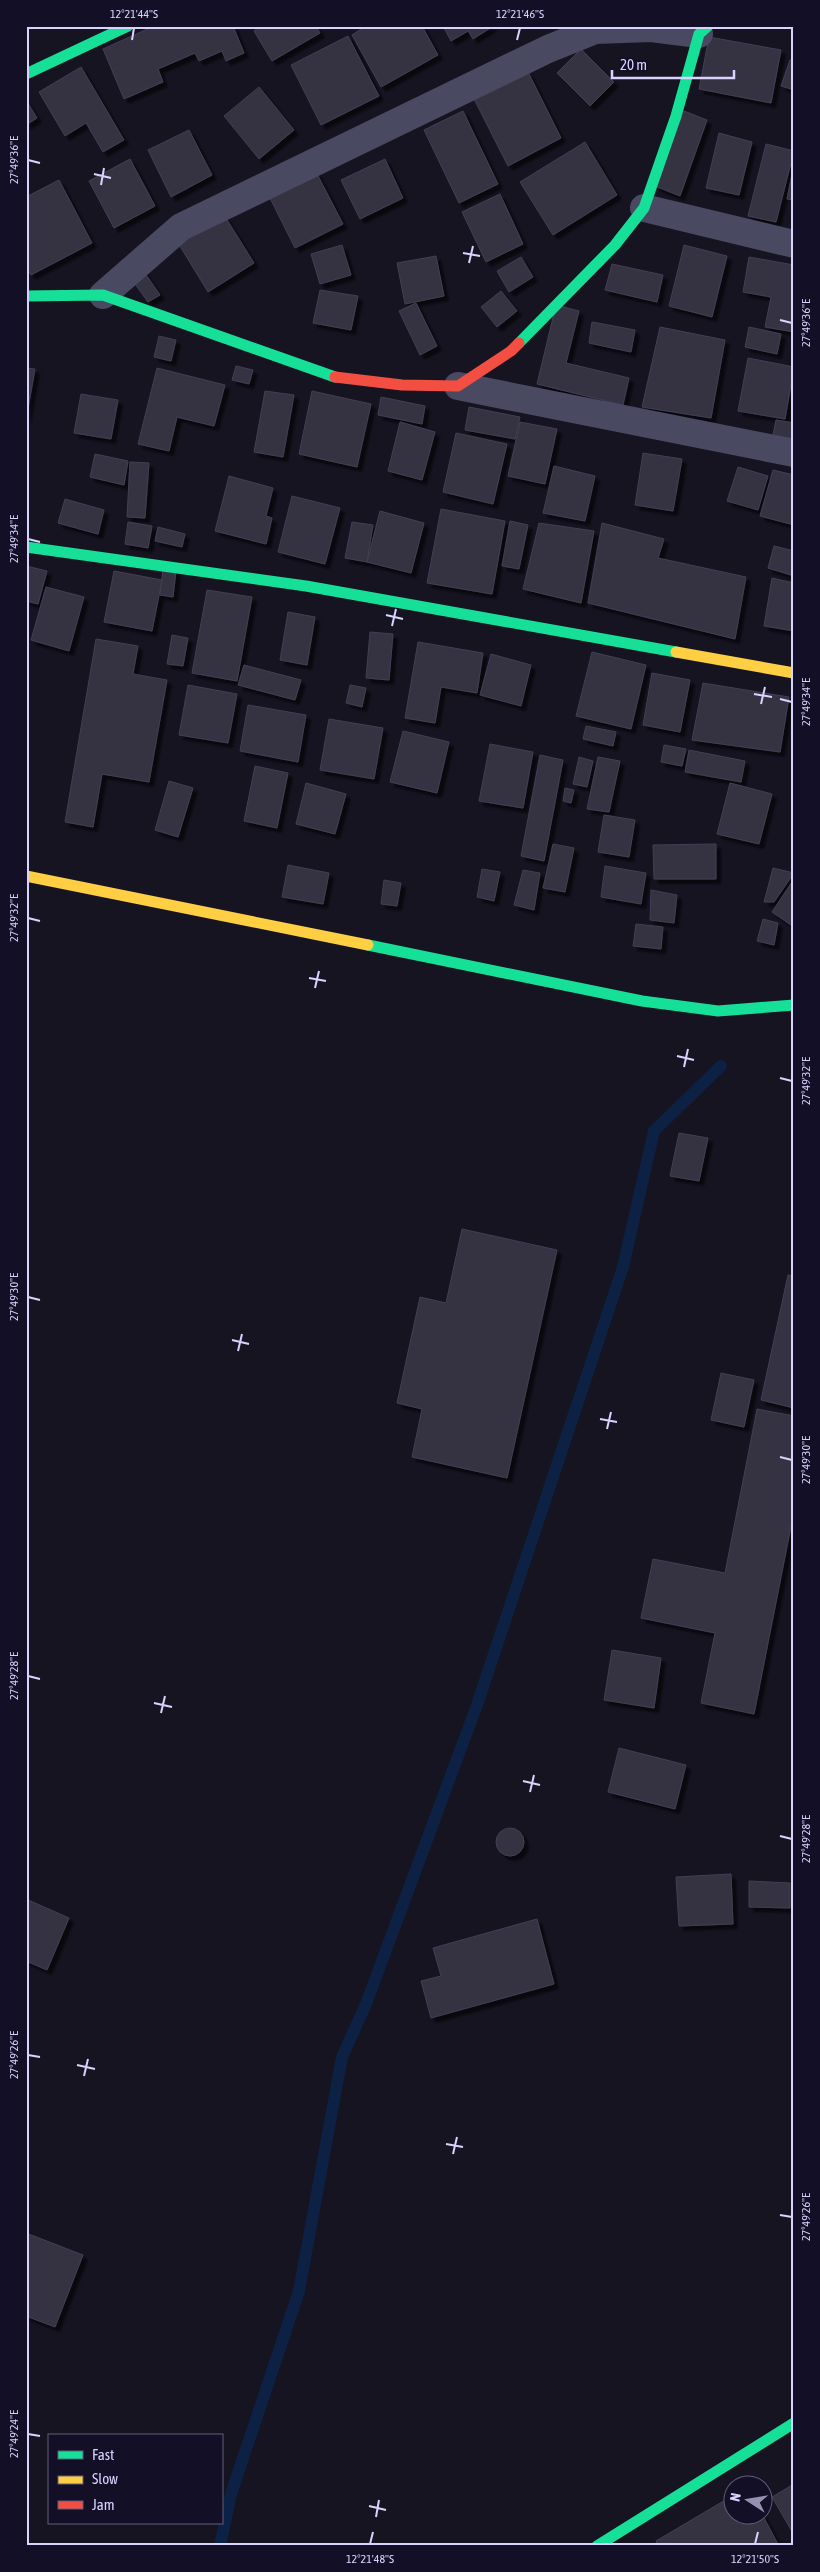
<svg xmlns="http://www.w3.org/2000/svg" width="820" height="2572" font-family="'Asap Condensed',sans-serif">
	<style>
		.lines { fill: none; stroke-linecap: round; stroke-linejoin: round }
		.stream { stroke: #0d2144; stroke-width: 12 }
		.building { fill: #343243; stroke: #433f54; filter: url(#shadow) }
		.street { stroke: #4a4962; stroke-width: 28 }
		.fast { stroke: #16e098; stroke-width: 11 }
		.slow { stroke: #ffcf43; stroke-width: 11 }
		.jam { stroke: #f24e42; stroke-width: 11 }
		.ticks { fill: none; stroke: #d9d4ff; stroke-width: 2 }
		.neatline { fill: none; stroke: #d9d4ff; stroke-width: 2 }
		.ticks-label { font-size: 12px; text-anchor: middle; fill: #d9d4ff }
	</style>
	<defs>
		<filter id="shadow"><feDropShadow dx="4.5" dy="4.5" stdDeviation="1" flood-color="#0009"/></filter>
	</defs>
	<rect width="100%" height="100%" fill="#161421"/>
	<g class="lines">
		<path class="stream" d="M220 2546 231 2494 299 2291 342 2057 366 2004 477 1705 623 1267 654 1131 721 1066"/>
	</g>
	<g class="building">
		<path d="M154 26H233L244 53 226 61 222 51 199 61 195 53 158 69 163 82 124 99 103 49Z"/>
		<path d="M260 26H316L320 33 272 61 254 31Z"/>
		<path d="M366 26H422L438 55 381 87 352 35Z"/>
		<path d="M443 26H492V27L473 39 468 31 451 41Z"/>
		<path d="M348 36 379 96 321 125 291 65Z"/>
		<path d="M709 37 781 50 771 103 699 89Z"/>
		<path d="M581 49 614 82 590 106 557 73Z"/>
		<path d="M790 60 794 61V90L781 86Z"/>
		<path d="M81 67 124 140 103 152 86 123 65 136 39 92Z"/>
		<path d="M528 72 561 138 508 166 474 99Z"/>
		<path d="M259 87 294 130 259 159 224 116Z"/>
		<path d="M26 100 37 118 26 125Z"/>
		<path d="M463 111 498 184 459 203 424 130Z"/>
		<path d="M684 111 707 120 680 196 655 186Z"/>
		<path d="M189 130 212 175 171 197 148 150Z"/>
		<path d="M719 133 752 142 739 195 706 188Z"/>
		<path d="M585 142 617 195 553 235 520 182Z"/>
		<path d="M766 144 794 151 776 222 748 216Z"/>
		<path d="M130 159 155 206 114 228 89 181Z"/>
		<path d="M385 159 403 198 360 219 341 180Z"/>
		<path d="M794 164V200L787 199Z"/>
		<path d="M316 172 343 224 295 248 269 196Z"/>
		<path d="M59 180 92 243 31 275 26 267V197Z"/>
		<path d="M500 194 523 244 486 262 462 212Z"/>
		<path d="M224 215 254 263 208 292 178 243Z"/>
		<path d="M342 245 351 275 320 284 311 254Z"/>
		<path d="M684 245 727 256 712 317 669 306Z"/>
		<path d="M436 256 444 296 405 304 397 263Z"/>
		<path d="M521 257 533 277 509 292 497 271Z"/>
		<path d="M749 257 794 265V332L765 327 771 297 743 292Z"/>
		<path d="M612 264 663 275 657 302 605 290Z"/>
		<path d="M142 269 160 295 148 302 130 277Z"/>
		<path d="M320 290 358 296 351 330 313 323Z"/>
		<path d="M501 291 517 311 497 327 481 307Z"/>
		<path d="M416 303 437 346 420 355 399 311Z"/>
		<path d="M556 305 579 311 566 363 629 378 623 405 537 384Z"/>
		<path d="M592 322 635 330 631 352 589 343Z"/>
		<path d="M660 327 725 340 711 418 642 407Z"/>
		<path d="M749 327 781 334 777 354 745 347Z"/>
		<path d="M159 336 176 340 171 361 154 357Z"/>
		<path d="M748 358 794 367 785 419 738 411Z"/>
		<path d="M236 366 253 370 249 384 232 380Z"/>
		<path d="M26 368 35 369 26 420Z"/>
		<path d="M157 368 225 385 214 426 177 417 169 451 138 444Z"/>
		<path d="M265 391 294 395 283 457 254 452Z"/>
		<path d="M312 391 371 404 357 467 299 454Z"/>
		<path d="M81 394 118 400 111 439 74 433Z"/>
		<path d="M381 397 425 406 422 424 378 415Z"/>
		<path d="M469 407 520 417 515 439 465 430Z"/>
		<path d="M776 420 794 423 792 439 773 435Z"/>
		<path d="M400 422 435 432 422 480 388 471Z"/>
		<path d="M520 422 557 429 545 484 508 476Z"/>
		<path d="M456 433 507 444 493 504 443 492Z"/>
		<path d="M643 453 682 459 673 511 635 505Z"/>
		<path d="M95 454 128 461 124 485 90 477Z"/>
		<path d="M130 462 149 463 145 518 127 517Z"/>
		<path d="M554 466 595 476 585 521 543 513Z"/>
		<path d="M738 467 768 476 758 510 727 501Z"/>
		<path d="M773 470 794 475V525L760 516Z"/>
		<path d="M229 476 273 488 266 516 272 518 266 544 215 531Z"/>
		<path d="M292 496 340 508 325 564 278 552Z"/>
		<path d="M65 499 104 510 98 534 58 523Z"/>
		<path d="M441 509 505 521 492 594 427 583Z"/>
		<path d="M380 511 424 523 411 573 367 562Z"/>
		<path d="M510 521 528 525 519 569 502 566Z"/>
		<path d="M128 522 152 526 148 548 125 544Z"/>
		<path d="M352 522 373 525 367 562 345 558Z"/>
		<path d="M539 523 594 531 581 603 523 589Z"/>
		<path d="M602 523 664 539 658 558 746 577 735 639 588 603Z"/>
		<path d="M158 527 185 534 182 547 155 541Z"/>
		<path d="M774 546 794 551V576L768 568Z"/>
		<path d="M26 566 47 571 38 604 26 601Z"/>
		<path d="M163 569 176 571 173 597 160 595Z"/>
		<path d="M114 571 162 580 152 631 104 622Z"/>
		<path d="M772 578 794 583V631L764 626Z"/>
		<path d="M46 587 84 597 69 651 31 640Z"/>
		<path d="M207 590 252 597 237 681 192 673Z"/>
		<path d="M288 612 315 617 307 665 280 660Z"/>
		<path d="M370 632 393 634 389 680 366 678Z"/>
		<path d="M172 635 188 638 183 666 167 664Z"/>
		<path d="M96 639 138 646 133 674 167 680 149 782 102 774 93 827 65 822Z"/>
		<path d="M418 642 483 653 477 693 441 687 435 723 405 718Z"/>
		<path d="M592 652 646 665 631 729 576 716Z"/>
		<path d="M491 654 531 665 521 706 480 695Z"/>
		<path d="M244 665 301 680 295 700 238 685Z"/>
		<path d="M652 673 690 680 680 732 643 725Z"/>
		<path d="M703 683 789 697 780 752 692 740Z"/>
		<path d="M188 685 237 694 228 743 179 735Z"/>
		<path d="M350 685 366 688 362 707 346 703Z"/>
		<path d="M248 705 306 715 298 762 240 751Z"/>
		<path d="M329 719 383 728 374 779 320 770Z"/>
		<path d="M586 726 616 732 613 746 583 739Z"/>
		<path d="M403 731 449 742 437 793 390 782Z"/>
		<path d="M490 744 533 752 523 808 479 801Z"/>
		<path d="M664 745 686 749 682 766 661 762Z"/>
		<path d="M689 750 745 761 741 782 685 772Z"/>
		<path d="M540 755 563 760 544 861 521 856Z"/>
		<path d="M579 757 593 761 587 787 573 784Z"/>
		<path d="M598 757 620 761 609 812 587 809Z"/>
		<path d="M255 766 288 773 277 828 244 821Z"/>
		<path d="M169 781 193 788 178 837 155 830Z"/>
		<path d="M306 783 346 794 335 834 296 824Z"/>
		<path d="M730 783 772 794 759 844 717 834Z"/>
		<path d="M565 788 574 790 571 803 563 801Z"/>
		<path d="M604 815 635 820 629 857 598 852Z"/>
		<path d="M553 844 574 848 565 892 543 888Z"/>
		<path d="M716 844V879H654L653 845Z"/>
		<path d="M288 865 329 873 323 904 282 897Z"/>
		<path d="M605 866 646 873 641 904 601 897Z"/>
		<path d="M773 868 794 873 774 902H764Z"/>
		<path d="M482 869 500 872 494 901 477 897Z"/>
		<path d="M523 870 540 873 534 910 514 905Z"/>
		<path d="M794 879V927L772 912Z"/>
		<path d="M384 880 401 883 397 906 381 904Z"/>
		<path d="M651 890 677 895 674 923 650 920Z"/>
		<path d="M763 919 778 923 774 945 757 941Z"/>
		<path d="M636 924 663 927 661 949 633 946Z"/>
		<path d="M679 1133 708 1138 699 1181 670 1176Z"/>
		<path d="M462 1229 557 1250 507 1478 412 1457 422 1409 397 1403 420 1297 446 1303Z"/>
		<path d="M788 1275 794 1276V1408L761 1400Z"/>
		<path d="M721 1373 754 1380 744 1427 711 1420Z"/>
		<path d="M757 1409 794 1416V1511L754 1714 701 1703 715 1633 641 1618 653 1559 725 1573Z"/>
		<path d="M612 1650 661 1658 654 1708 604 1700Z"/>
		<path d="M619 1748 686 1765 675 1809 608 1792Z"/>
		<circle cx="510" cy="1842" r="14"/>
		<path d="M731 1874 733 1924 679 1926 676 1877Z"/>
		<path d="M749 1881 790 1883V1908L749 1907Z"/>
		<path d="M26 1899 69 1918 47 1970 26 1961Z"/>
		<path d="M537 1919 554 1984 431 2018 421 1981 441 1976 433 1948Z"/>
		<path d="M26 2233 83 2255 55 2327 26 2316Z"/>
		<path d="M794 2484V2535L772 2497Z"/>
		<path d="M732 2496V2514H762L779 2546H658L656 2541Z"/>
	</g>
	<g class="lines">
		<g class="street">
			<path d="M644 208 794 244"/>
			<path d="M103 295 181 227 548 49 595 30 651 28 699 34"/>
			<path d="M458 386 794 453"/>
		</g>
		<g class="fast">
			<path d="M26 74 128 26"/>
			<path d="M26 296 103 295 335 377"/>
			<path d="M519 343 615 245 644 208 676 116 699 34 708 26"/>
			<path d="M26 547 306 586 676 652"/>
			<path d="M368 945 642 1001 718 1011 794 1005"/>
			<path d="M597 2546 794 2423"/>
		</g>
		<g class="slow">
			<path d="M676 652 794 673"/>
			<path d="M26 876 368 945"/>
		</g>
		<path class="jam" d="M335 377 402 385 458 386 511 351 519 343"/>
	</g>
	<path class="ticks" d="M132 40 134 28M517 40 520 28M28 160 40 163M94 174 111 178M101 185 104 168M463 253 480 256M469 263 473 246M780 320 792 323M28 539 40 542M386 615 403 619M392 626 396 609M754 694 772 697M780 699 792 702M761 704 765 687M28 918 40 921M309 978 326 981M315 988 319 971M677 1056 694 1060M684 1067 688 1049M780 1078 792 1081M28 1297 40 1300M232 1340 249 1344M238 1351 242 1334M600 1419 617 1422M607 1429 611 1412M780 1457 792 1460M28 1676 40 1679M154 1703 172 1707M161 1713 165 1696M523 1781 540 1785M530 1792 534 1775M780 1836 792 1839M28 2055 40 2057M77 2065 95 2069M84 2076 88 2059M446 2144 463 2147M453 2154 457 2137M780 2215 792 2217M28 2434 40 2436M369 2506 386 2510M376 2517 379 2500M370 2544 373 2532M755 2544 758 2532"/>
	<rect width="820" height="2572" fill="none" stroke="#130f26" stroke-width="55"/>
	<rect x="48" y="2434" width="175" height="90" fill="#130f26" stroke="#625e7d"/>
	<rect x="58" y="2451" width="25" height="8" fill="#16e098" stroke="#625e7d"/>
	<text x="92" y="2460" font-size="15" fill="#d9d4ff">Fast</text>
	<rect x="58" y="2476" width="25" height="8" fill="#ffcf43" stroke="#625e7d"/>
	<text x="92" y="2484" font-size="15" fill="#d9d4ff">Slow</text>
	<rect x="58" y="2501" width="25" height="8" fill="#f24e42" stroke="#625e7d"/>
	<text x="92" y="2510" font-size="15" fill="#d9d4ff">Jam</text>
	<g transform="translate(748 2500) rotate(282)"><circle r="24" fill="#130f26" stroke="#625e7d"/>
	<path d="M0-4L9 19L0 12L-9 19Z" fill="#9591b1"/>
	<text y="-8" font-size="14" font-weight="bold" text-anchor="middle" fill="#d9d4ff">N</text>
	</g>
	<path d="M612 70v8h122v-8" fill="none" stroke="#d9d4ff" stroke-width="2.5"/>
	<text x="620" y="70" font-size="15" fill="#d9d4ff" stroke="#130f26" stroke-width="4" paint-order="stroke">20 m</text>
	<rect x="28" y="28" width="764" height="2516" class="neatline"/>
	<g class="ticks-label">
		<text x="134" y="18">12°21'44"S</text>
		<text x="520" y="18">12°21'46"S</text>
		<text transform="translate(14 160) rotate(-90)" y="4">27°49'36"E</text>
		<text transform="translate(806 323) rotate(-90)" y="4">27°49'36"E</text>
		<text transform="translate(14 539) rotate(-90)" y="4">27°49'34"E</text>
		<text transform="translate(806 702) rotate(-90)" y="4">27°49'34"E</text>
		<text transform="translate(14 918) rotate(-90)" y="4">27°49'32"E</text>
		<text transform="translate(806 1081) rotate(-90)" y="4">27°49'32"E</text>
		<text transform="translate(14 1297) rotate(-90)" y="4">27°49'30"E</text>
		<text transform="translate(806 1460) rotate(-90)" y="4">27°49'30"E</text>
		<text transform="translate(14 1676) rotate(-90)" y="4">27°49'28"E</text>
		<text transform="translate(806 1839) rotate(-90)" y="4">27°49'28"E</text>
		<text transform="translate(14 2055) rotate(-90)" y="4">27°49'26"E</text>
		<text transform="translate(806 2217) rotate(-90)" y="4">27°49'26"E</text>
		<text transform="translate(14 2434) rotate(-90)" y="4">27°49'24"E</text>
		<text x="370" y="2563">12°21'48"S</text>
		<text x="755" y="2563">12°21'50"S</text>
	</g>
</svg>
